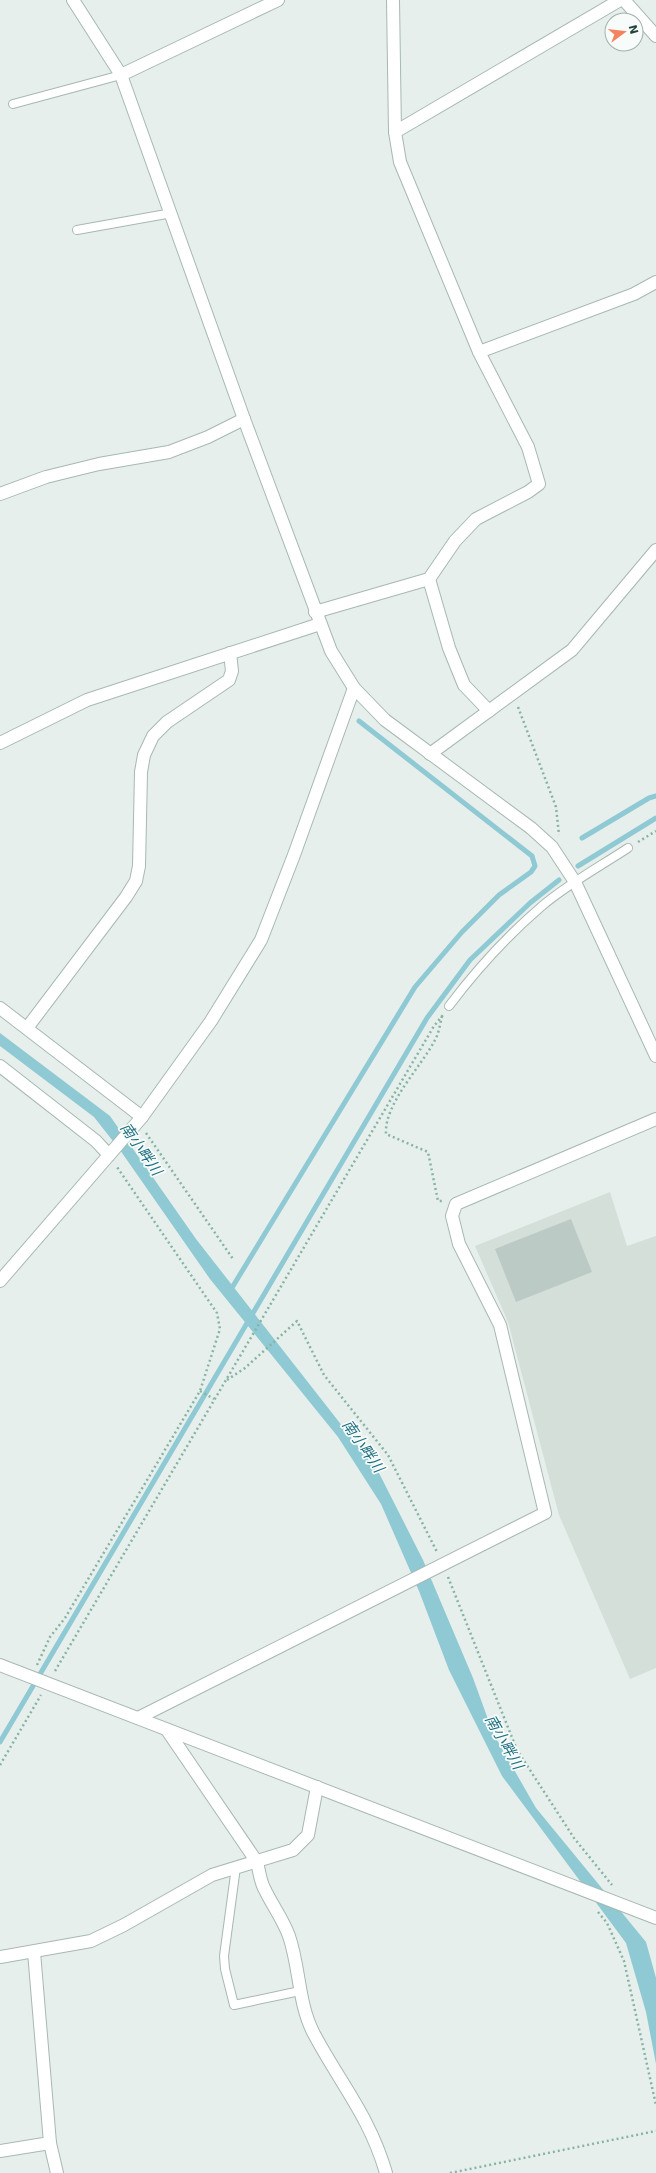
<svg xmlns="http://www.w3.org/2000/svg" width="656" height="2173" font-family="'DejaVu Sans','Noto Sans JP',sans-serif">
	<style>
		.built { fill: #d4dfda }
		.water { fill: #8ec9d4 }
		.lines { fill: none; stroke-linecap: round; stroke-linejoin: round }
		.stream { stroke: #8ec9d4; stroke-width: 5 }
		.building { fill: #bbcac4 }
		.service-casing { stroke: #a8b8b2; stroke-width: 10 }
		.minor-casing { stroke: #a8b8b2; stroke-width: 14 }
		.tertiary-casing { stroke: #a8b8b2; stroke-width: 14 }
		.path { stroke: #86b3a5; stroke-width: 2.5; stroke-dasharray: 2 3; stroke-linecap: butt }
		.service { stroke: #fff; stroke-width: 8 }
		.minor { stroke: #fff; stroke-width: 12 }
		.tertiary { stroke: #fff; stroke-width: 12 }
		.labels { text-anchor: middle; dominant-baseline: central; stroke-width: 3.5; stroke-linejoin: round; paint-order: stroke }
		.water-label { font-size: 15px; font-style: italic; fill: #1c6f80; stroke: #f7fbf9 }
	</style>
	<rect width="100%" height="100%" fill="#e6efeb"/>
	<path class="built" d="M610 1192 627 1246 656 1236V1668L630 1679 559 1515 508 1322 475 1246Z"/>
	<path class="water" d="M0 1033 110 1116 196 1239 379 1473 423 1560 473 1678 493 1733 536 1808 646 1942 656 1978V2064L646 2012 626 1943 502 1776 449 1670 419 1591 381 1504 338 1437 210 1279 120 1150 94 1117 0 1046Z"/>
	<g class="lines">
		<g class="stream">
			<path d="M582 838 649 798 656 796"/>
			<path d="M578 866 656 818"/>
			<path d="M230 1291 415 987 462 932 499 895 531 872 535 866 532 856 359 721"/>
			<path d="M0 1742 427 1018 470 960 530 903 559 880"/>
		</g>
	</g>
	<path class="building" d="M571 1219 592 1272 516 1302 495 1249Z"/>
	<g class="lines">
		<g class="service-casing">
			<g id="service">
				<path d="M13 104 121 75"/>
				<path d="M77 230 172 213"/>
				<path d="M449 1006C477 969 507 936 542 906 568 884 599 867 628 848"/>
				<path d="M236 1867 224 1956 225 1969 234 2005 300 1991"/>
			</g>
		</g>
		<g class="minor-casing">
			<g id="minor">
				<path d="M393 0 395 132"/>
				<path d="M624 0 656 36"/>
				<path d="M121 75 278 0"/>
				<path d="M479 352 634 294 656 282"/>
				<path d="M0 494 46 477 99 464 169 452 208 437 244 419"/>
				<path d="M429 579 449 648 464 685 489 711"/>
				<path d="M315 612 429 579 455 541 476 519 528 492 539 484 528 447 479 352 400 162 395 132 620 0"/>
				<path d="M0 743 87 700 320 624"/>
				<path d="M430 754 572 650 656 550"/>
				<path d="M0 1008 142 1117"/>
				<path d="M27 1028 126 897 136 881 139 866 141 772 144 755 153 736 167 722 229 680 232 671 230 653"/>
				<path d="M0 1066 96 1141 109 1155"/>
				<path d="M0 1281 142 1117 211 1021 261 940 294 855 354 688"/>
				<path d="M0 1665 656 1918"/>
				<path d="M138 1718 545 1513 500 1325 459 1244 452 1216 456 1204 656 1119"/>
				<path d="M167 1730 257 1862C259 1870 260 1880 264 1888 272 1905 283 1919 289 1936 300 1968 298 2004 314 2034 340 2083 370 2117 386 2173"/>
				<path d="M0 1957 91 1941 124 1925 212 1875 293 1850 308 1835 317 1787"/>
				<path d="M50 2143 57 2173"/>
				<path d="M0 2151 50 2143 34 1952"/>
			</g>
		</g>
		<g class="tertiary-casing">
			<path id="tertiary" d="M73 0 121 75 244 419 331 651 354 688 385 720 531 828 552 847 575 882 656 1056"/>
		</g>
		<g class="path">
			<path d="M518 707 556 807 559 835"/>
			<path d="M638 842 656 831"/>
			<path d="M442 1016C440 1024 439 1033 435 1040 421 1067 384 1104 386 1134L428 1152 438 1201H442"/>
			<path d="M146 1133 233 1259"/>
			<path d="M227 1380 245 1368 297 1321 324 1375 388 1455 437 1552"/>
			<path d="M200 1391 214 1399"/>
			<path d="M448 1577 517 1750 574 1838 612 1885"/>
			<path d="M37 1665 50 1637 65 1618 200 1391 220 1329 217 1313 117 1167"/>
			<path d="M55 1671 434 1026 443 1015"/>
			<path d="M0 1765 41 1695"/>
			<path d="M598 1912 607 1923 624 1961 656 2105"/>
			<path d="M450 2173 656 2131"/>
		</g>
		<use href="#service" class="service"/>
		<use href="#minor" class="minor"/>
		<use href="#tertiary" class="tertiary"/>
	</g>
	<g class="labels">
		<g class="water-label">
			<text transform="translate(141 1149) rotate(55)">南小畔川</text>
			<text transform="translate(363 1446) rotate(55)">南小畔川</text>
			<text transform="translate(504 1742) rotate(60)">南小畔川</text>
		</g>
	</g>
	<g transform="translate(624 32) rotate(75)"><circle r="19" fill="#f7fbf9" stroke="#a3b1ad"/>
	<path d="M0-3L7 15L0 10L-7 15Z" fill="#f4845f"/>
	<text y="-6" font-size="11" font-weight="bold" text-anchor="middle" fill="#24423a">N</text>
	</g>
</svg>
